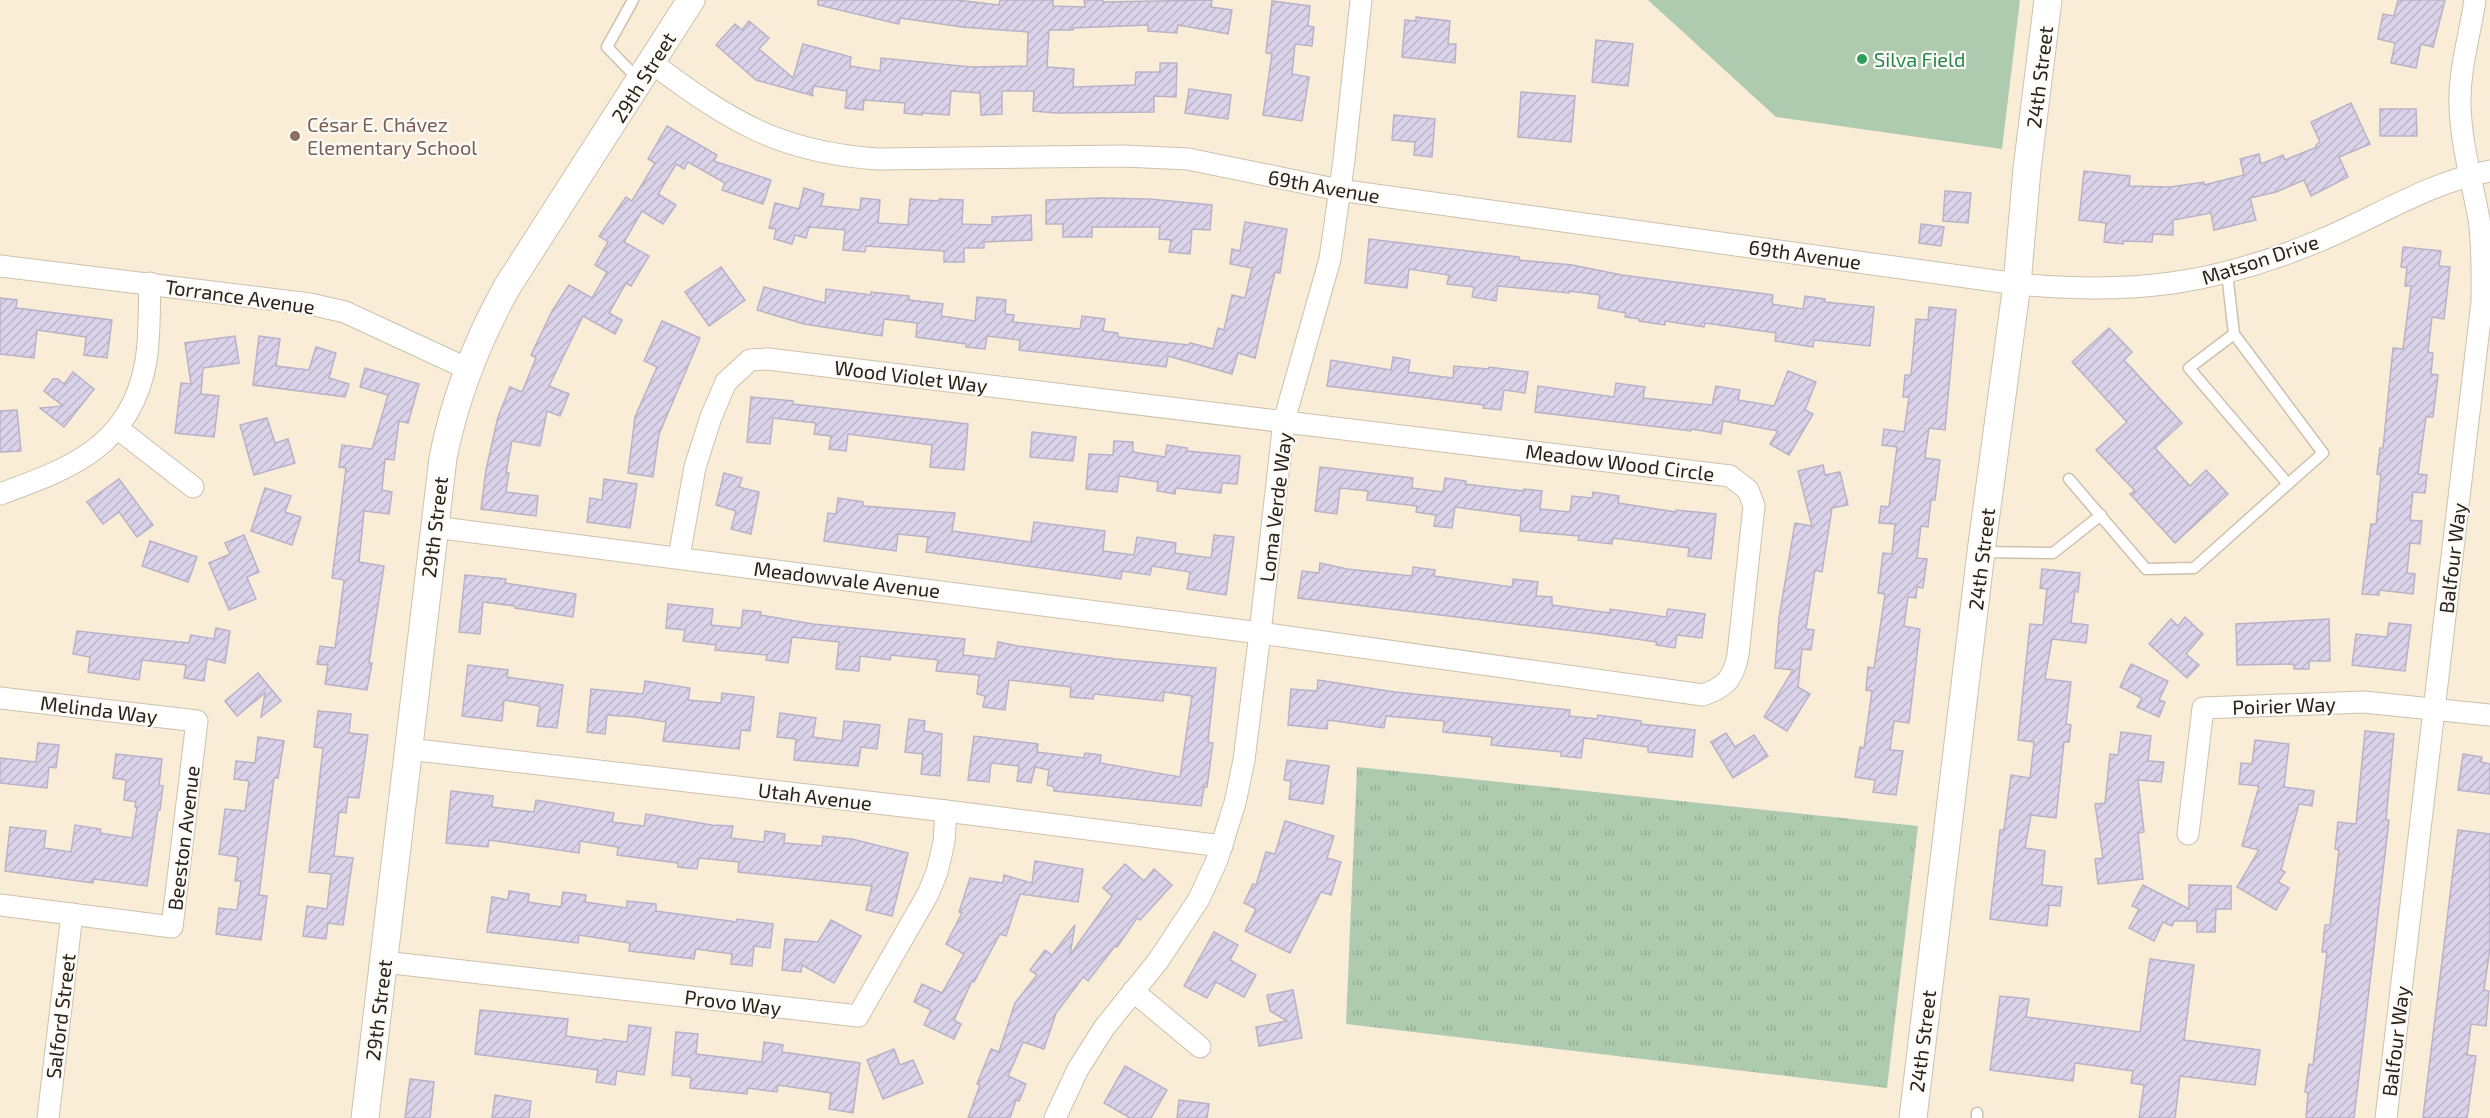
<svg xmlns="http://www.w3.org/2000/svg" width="2490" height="1118" font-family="'Exo 2',sans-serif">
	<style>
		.grass { fill: url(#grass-tufts) }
		.pitch { fill: #aecbaf }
		.building { fill: url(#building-hatch); stroke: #b9b2c7; stroke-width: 1.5 }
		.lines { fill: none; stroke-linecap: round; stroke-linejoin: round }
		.service-casing { stroke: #cdc1ad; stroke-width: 13 }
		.minor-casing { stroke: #cdc1ad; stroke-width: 23 }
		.tertiary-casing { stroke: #cdc1ad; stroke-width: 29 }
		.service { stroke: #fff; stroke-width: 10 }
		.minor { stroke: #fff; stroke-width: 21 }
		.tertiary { stroke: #fff; stroke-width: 27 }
		.leisure-dot { fill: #2e9e5b; stroke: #fefbf7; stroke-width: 2 }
		.education-dot { fill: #8d6e63; stroke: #fefbf7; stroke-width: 2 }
		.labels { text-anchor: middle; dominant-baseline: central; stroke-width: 4.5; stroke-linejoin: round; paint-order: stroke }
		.leisure-label { font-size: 20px; fill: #27864d; stroke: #fefbf7; text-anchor: start }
		.street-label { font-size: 20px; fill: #27221a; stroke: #fefbf7 }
		.education-label { font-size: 20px; fill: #785e54; stroke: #fefbf7; text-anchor: start }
	</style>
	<defs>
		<pattern id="grass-tufts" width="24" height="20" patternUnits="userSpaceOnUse" patternTransform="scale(1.5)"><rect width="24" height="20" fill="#aecbaf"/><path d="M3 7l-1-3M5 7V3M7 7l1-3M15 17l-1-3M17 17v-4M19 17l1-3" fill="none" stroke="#96ae96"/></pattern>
		<pattern id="building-hatch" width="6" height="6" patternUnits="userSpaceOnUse" patternTransform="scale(1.5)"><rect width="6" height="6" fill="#dad3e9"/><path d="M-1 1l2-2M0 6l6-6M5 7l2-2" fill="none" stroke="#bbb5c7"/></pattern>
	</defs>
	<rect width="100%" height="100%" fill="#f9edd8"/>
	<path class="grass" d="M1357 767 1918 826 1887 1088 1346 1024Z"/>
	<path class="pitch" d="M1648 0H2020L2002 149 1776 117Z"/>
	<g class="building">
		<path d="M818 0H956L999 5 1000 0H1053V6L1085 7 1084 0H1103V2L1212 0 1211 7 1232 10 1228 34 1178 25 1177 33 1148 31V25L1073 28V30H1049L1047 67 1074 69 1073 87 1135 85 1136 72H1160V63H1177L1176 97 1154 96V112L1056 113 1033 111 1034 91H1002V114L981 115 980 93 951 91 949 115 922 113V115L904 113 905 103 864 100 863 110 845 108 847 91 814 86 812 93 809 92 814 96 756 80 716 45 735 24 742 30 749 21 769 38 759 49 793 78 803 44 851 57 850 66 880 71 881 58 971 67 1027 66 1028 32 962 27 900 18 899 24 818 5Z"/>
		<path d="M2398 0H2445L2433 47 2421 44 2416 68 2391 63 2395 43 2378 39 2383 14 2394 16Z"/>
		<path d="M1272 1 1310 6 1308 26 1314 27 1312 46 1295 44 1292 74 1309 77 1302 121 1263 115 1272 54 1266 53Z"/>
		<path d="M1416 17 1450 21 1448 44H1456L1455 63 1402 57 1405 20 1416 21Z"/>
		<path d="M1596 40 1633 44 1628 86 1592 82Z"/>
		<path d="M1189 89 1231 95 1228 119 1185 113Z"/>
		<path d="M1521 92 1575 96 1571 142 1518 137Z"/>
		<path d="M2351 103 2370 144 2339 157 2348 177 2311 196 2304 180 2276 192 2250 198 2256 220 2214 230 2211 213 2173 220V235L2153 234 2152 242 2123 241V244L2104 242 2106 223 2079 220 2084 171 2130 176 2129 186 2170 187 2204 182V185L2244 175 2240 159 2259 154 2261 164 2283 155 2285 160 2317 147 2316 145 2320 142 2311 122Z"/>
		<path d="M2380 109H2416L2417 136H2380Z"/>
		<path d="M1394 115 1435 119 1432 157 1414 155 1415 142 1392 140Z"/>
		<path d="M667 126 717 155 714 161 771 180 763 204 722 190 725 183 688 162 684 169 676 164 658 194 676 205 663 224 642 211 624 242 649 256 631 286 626 283 609 313 622 320 615 334 583 316 549 386 569 394 560 416 547 411 540 446 512 441 506 473H509L506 492 538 496 536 516 481 509 486 470 498 417 510 387 522 392 536 358 531 355 552 311 569 285 592 298 607 272 595 265 608 242 599 236 626 197 632 201 655 163 648 159Z"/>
		<path d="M804 188 824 194 821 206 860 210 861 198 880 200 878 223 908 225 910 199 939 201V199L963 200 962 224 992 225V217L1031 215 1032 240 984 242V248H964V262H944V251L866 246 865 252 843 250 845 230 809 227 806 238 795 235 792 244 774 239 776 229 769 228 775 203 799 209Z"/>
		<path d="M1945 191 1971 193 1968 223 1943 221Z"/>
		<path d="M1100 198 1149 199 1212 205 1210 230 1192 229 1190 254 1169 252 1171 240 1159 239 1160 227H1092V237H1063V224H1046V200Z"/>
		<path d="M1245 222 1287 229 1280 273 1275 272 1255 358 1238 353 1232 374 1168 356 1166 367 1019 350 1020 340 987 336 985 349 966 347V344L916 337 917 323 884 319 882 336 862 333 804 324 757 310 764 287 825 303 826 289 871 295V292L909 296V300L943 304 941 316 975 321 977 297 1006 300 1005 314 1014 315 1013 322 1080 329 1082 316 1105 319 1103 331 1118 333V337L1189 345 1190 343 1213 349 1218 328 1224 330 1232 295 1245 298 1252 268 1230 264 1232 249 1240 251Z"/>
		<path d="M1921 224 1944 227 1941 246 1919 243Z"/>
		<path d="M1369 239 1519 257V260L1572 265 1622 275 1773 295 1772 304 1803 309 1805 296 1825 299V302L1874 307 1870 346 1814 340 1813 347 1775 341 1776 333 1705 323 1704 327 1665 321V325L1639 321V319L1625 317 1626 313 1598 308 1600 295 1569 291V293L1498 286 1496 301 1472 297 1474 287 1447 284 1449 275 1409 269 1407 288 1365 283Z"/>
		<path d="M2403 247 2441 251 2439 266 2450 267 2444 319 2432 317 2428 352 2433 353 2431 374 2438 375 2433 417H2426L2418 474 2427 475 2425 493 2413 492 2410 520 2422 521 2420 544 2410 543 2407 573 2415 574 2413 594 2379 590V595L2362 594 2371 524H2376L2381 475 2377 474 2380 448H2383L2393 348 2403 349 2411 286H2405L2407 268 2401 267Z"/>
		<path d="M721 267 745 300 709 326 685 292Z"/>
		<path d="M0 298 17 300 16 308 112 320 107 358 84 355 86 337 37 330 34 358 0 354Z"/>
		<path d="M1929 307 1956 310 1945 430 1929 428 1925 458 1940 460 1935 500H1931L1928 527 1921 526 1917 558 1927 559 1923 588 1917 587 1916 598 1908 597 1904 626 1920 629 1909 723 1894 721 1890 750 1903 751 1896 795 1873 792 1875 780 1855 777 1860 747 1864 748 1872 691 1866 690 1868 667 1874 668 1885 594 1878 593 1883 553 1892 554 1895 524 1879 523 1881 506 1889 507 1897 447 1882 445 1884 429 1904 432 1909 397H1903L1905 375H1911L1916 319 1928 320Z"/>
		<path d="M662 321 700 338 659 434 653 477 628 473 635 417 657 367 644 361Z"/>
		<path d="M2109 328 2132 352 2124 360 2182 423 2155 448 2190 486 2206 470 2228 494 2175 543 2130 494 2135 491 2096 450 2127 422 2072 362Z"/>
		<path d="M235 336 239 363 203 368 201 394 219 396 214 437 175 433 181 383 191 384 185 343Z"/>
		<path d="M259 336 280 339 276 366 309 370 316 347 336 353 329 378 349 384 345 397 253 385Z"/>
		<path d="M1393 357 1410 360 1408 372 1437 376 1453 378 1454 366 1489 369V367L1528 372 1525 393 1504 390 1501 410 1483 408 1484 405 1327 386 1331 360 1391 370Z"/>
		<path d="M365 368 419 384 408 423 399 421 394 460 385 459 382 490 392 492 389 514 364 511 359 562 384 566 369 663H372L367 690 325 684 328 665 317 664 320 646 335 648 344 580 332 578 346 468 339 467 342 445 372 449 388 395 360 387Z"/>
		<path d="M1788 371 1816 382 1805 410 1813 414 1789 455 1770 444 1778 431 1723 421 1721 434 1691 429V431L1535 412 1538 386 1614 397 1616 383 1645 387 1643 398 1712 405 1716 386 1740 390 1738 400 1774 406Z"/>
		<path d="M73 372 94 389 64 427 40 408 63 406 44 391 53 379H58L64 384Z"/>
		<path d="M751 397 793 401V404L968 424 964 470 930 467 932 445 848 434 846 451 829 449 831 436 814 434 816 423 773 418 770 444 747 442Z"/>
		<path d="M17 410 21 451 0 452V411Z"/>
		<path d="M267 418 275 443 288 439 295 463 254 475 240 425Z"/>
		<path d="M1032 432 1076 437 1073 461 1030 457Z"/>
		<path d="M1114 441 1133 442V452L1165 457 1167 445 1187 448V451L1240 456 1237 484 1222 483 1221 493 1176 488 1175 494 1157 491 1158 482 1119 476 1117 492 1086 489 1089 454 1113 455Z"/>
		<path d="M1823 465 1825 475 1840 472 1848 505 1832 508 1822 572 1815 570 1806 629 1814 630 1811 650 1802 649 1798 687 1810 694 1787 731 1764 717 1793 670 1775 668 1779 618 1795 523 1812 526 1798 471Z"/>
		<path d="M1320 467 1413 478 1412 488 1443 492 1445 478 1466 481 1465 484 1523 491 1524 489 1542 491 1540 509 1570 512 1572 496 1592 498 1593 492 1619 496 1618 503 1676 512V510L1716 514 1711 559 1688 556 1689 548 1613 538 1612 544 1578 540 1579 536 1520 531 1521 516 1455 507 1452 528 1434 526 1436 515 1416 512 1417 506 1367 500 1368 491 1340 488 1337 514 1315 511Z"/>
		<path d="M724 473 742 478 739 487 759 492 751 534 731 529 736 511 716 505Z"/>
		<path d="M119 479 153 525 137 537 119 512 103 524 87 502Z"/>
		<path d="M604 479 637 484 630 528 587 522 590 498 602 500Z"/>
		<path d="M265 488 291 496 285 512 301 517 292 545 251 531Z"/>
		<path d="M838 498 863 502V506L955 513 952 531 1031 542 1034 522 1105 531 1103 551 1134 555 1137 537 1176 543 1175 553 1211 558 1214 535 1234 537 1226 595 1187 589 1190 572 1152 566 1150 575 1122 571 1121 579 926 552 928 537 898 534 896 551 824 541 828 513 836 514Z"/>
		<path d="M244 535 259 572 247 577 256 599 229 610 209 563 230 554 225 543Z"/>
		<path d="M150 541 197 557 188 582 142 566Z"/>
		<path d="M1320 563 1347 569 1412 576 1413 567 1435 570 1434 576 1512 587 1513 579 1538 582 1536 596 1552 597V605L1610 613V609L1666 617 1668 609 1705 614 1702 638 1677 635 1675 648 1656 645 1657 642 1600 634 1298 598 1302 571 1319 573Z"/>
		<path d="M2042 569 2080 573 2078 592 2075 591 2071 623 2088 625 2086 643 2052 639 2045 679 2071 682 2066 724 2071 725 2069 742H2064L2056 818 2031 815 2025 848 2045 851 2042 885 2062 887 2060 906 2049 905 2047 926 1990 919 2000 830H2004L2011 775 2030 778 2034 742 2018 740 2030 624 2043 625 2047 589 2040 588Z"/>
		<path d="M465 575 506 579 505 583 576 594 573 617 515 608V606L483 602 480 634 459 632Z"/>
		<path d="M668 604 713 609 711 625 741 628 743 610 761 612 760 615 813 624 965 639 963 655 995 659 998 642 1018 646 1116 659 1216 668 1208 742 1213 743 1207 787H1204L1201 806 1054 791V787L1047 785 1049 770 1035 767 1031 783 1017 781 1019 766 991 763 989 782 968 780 974 736 1038 744 1037 752 1084 758 1085 753 1101 755 1100 763 1180 777 1192 696 1164 692 1163 701 1094 694 1093 699 1070 697 1071 687 1009 680 1005 710 983 707 985 696 977 694 979 675 936 671 938 660 891 655 890 660 860 656 859 671 836 669 839 642 792 637 788 663 766 660 767 655 715 650 716 645 683 641 685 630 666 628Z"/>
		<path d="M2185 617 2203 634 2186 654 2199 665 2187 678 2149 644 2171 619 2178 626Z"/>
		<path d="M2329 619 2330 661H2309V669H2294V664L2237 665 2236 624Z"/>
		<path d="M2389 623 2411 625 2405 671 2352 665 2356 634 2387 637Z"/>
		<path d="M216 628 230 631 225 663 207 659 204 681 184 678 186 665 142 660 139 680 88 672 90 657 73 654 77 631 189 643 191 635 214 639Z"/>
		<path d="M2131 664 2168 681 2159 700 2165 702 2159 717 2137 707 2142 698 2120 687Z"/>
		<path d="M468 665 508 670 507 677 563 685 557 728 537 726 540 706 504 700 502 721 462 716Z"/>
		<path d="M258 673 281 701 261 717 265 693 237 716 225 701Z"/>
		<path d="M1318 680 1395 692 1570 710 1569 716 1597 719 1598 715 1641 721V724L1695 730 1692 757 1648 752V747L1584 738 1581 758 1561 756V752L1491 745 1492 737 1443 732 1444 721 1386 716 1384 728 1328 720 1327 729 1288 725 1291 689 1317 691Z"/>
		<path d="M645 681 690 688 688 700 721 703 722 693 754 697 750 731 741 730 739 749 663 741 666 722 635 717 607 715 605 734 587 732 591 689 643 694Z"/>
		<path d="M318 711 351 714 349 733 368 735 359 798 348 797 346 813 339 812 338 822 334 856 353 858 343 925 328 923 326 939 303 936 307 906 327 909 331 874 309 872 323 748 314 747Z"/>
		<path d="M780 713 816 718 813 737 842 741 844 721 880 725 877 749 861 747 858 766 794 760 796 739 777 737Z"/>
		<path d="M909 719 925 721 924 731 942 734 940 776 921 774 923 754 905 752Z"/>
		<path d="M2365 731 2394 734 2386 820H2389L2354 1118H2306L2308 1093 2305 1092 2309 1064 2313 1065 2327 952H2322L2325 925H2330L2339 850 2335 849 2338 822 2356 824Z"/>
		<path d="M2121 732 2151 736 2148 761 2164 762 2161 782 2138 780 2144 832 2138 833 2143 879 2098 884 2095 859 2103 858 2095 804 2105 803 2110 754 2118 755Z"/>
		<path d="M1726 733 1735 747 1754 735 1768 756 1733 778 1711 742Z"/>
		<path d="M258 737 284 741 278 778H274L259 895 267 896 261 940 216 934 219 908 237 910 241 881H235L238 857 219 854 225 809 245 811 249 781 234 779 236 761 255 763Z"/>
		<path d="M2255 740 2289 744 2284 787 2314 791 2312 806 2299 804 2281 870 2285 872 2278 882 2289 888 2276 910 2237 887 2259 850 2242 846 2259 786 2239 784 2241 763 2252 764Z"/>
		<path d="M38 743 59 745 56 768 49 767 47 788 0 783V758L36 762Z"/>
		<path d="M116 754 162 759 159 785 163 786 160 810H158L147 886 94 879 93 883 5 871 10 827 46 831 44 848 71 852 75 825 101 829 100 833 132 838 137 807H135L136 802 124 800 126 780 113 778Z"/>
		<path d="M2463 754 2482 757 2481 762 2490 764V794L2458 790Z"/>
		<path d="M1287 760 1329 766 1323 804 1289 799 1291 781 1284 780Z"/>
		<path d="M451 791 493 796 492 807 534 812 536 800 614 813 612 822 644 826 646 814 712 825 733 826 731 838 764 842 765 831 785 834 784 843 822 846 823 836 852 839 908 853 892 916 866 910 872 886 738 872 739 862 699 858 697 869 678 867V863L617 855 618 847 580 841 579 853 489 840 488 847 446 843Z"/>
		<path d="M1285 821 1334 836 1327 858 1341 862 1331 895 1321 892 1290 953 1245 931 1256 909 1244 903 1253 884 1256 885 1266 852 1275 854Z"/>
		<path d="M2458 830 2490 834V948L2484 990 2489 991 2486 1026 2471 1024 2467 1055 2476 1056 2467 1118H2431L2423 1117Z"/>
		<path d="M1035 861 1083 869 1078 902 1020 894 1006 936 1000 934 974 982 972 981 954 1020 961 1024 954 1039 924 1025 931 1010 914 1002 922 984 942 993 964 954 946 944 962 913 959 912 970 878 1003 883 1004 875 1032 883Z"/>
		<path d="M1125 864 1144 881 1154 869 1172 885 1140 920 1137 918 1117 947 1115 946 1088 981 1083 977 1056 1013 1044 1049 1023 1042 1008 1076 1026 1084 1019 1101 1016 1100 1010 1118H968L980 1085 977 1084 991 1049 999 1052 1015 1003 1037 975 1030 970 1045 950 1052 955 1075 925 1070 955 1112 896 1103 888Z"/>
		<path d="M2143 885 2189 909V885L2231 886V909H2216L2215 932H2197V921H2174L2172 926 2163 922 2154 941 2129 928 2139 909 2132 906Z"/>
		<path d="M509 891 529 894 528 902 561 907 563 892 586 895 585 902 627 908V901L656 904V911L737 922V919L773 924 770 948 754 946 752 966 731 964 732 954 696 949 694 959 629 951 630 943 579 935 578 943 487 932 492 897 508 900Z"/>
		<path d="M831 920 861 936 834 983 802 965 801 972 782 970 785 939 818 942Z"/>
		<path d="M1214 932 1238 945 1230 960 1256 975 1244 997 1216 982 1207 998 1184 986Z"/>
		<path d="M2150 959 2194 965 2184 1040 2260 1050 2255 1085 2180 1076 2175 1118H2139L2144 1085 2131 1083 2133 1071 2075 1063 2073 1081 1990 1070 2000 996 2029 999 2026 1017 2140 1032Z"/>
		<path d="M1293 990 1302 1038 1259 1046 1256 1027 1287 1021 1270 1011 1267 995Z"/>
		<path d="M480 1010 568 1019 566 1036 602 1041 603 1039 627 1042 629 1025 651 1028 644 1075 617 1071 615 1085 596 1082 598 1070 475 1054Z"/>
		<path d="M676 1032 698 1034 696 1054 762 1062 764 1042 783 1045 782 1052 860 1063 853 1113 829 1109 831 1093 778 1085 777 1092 748 1088 747 1094 690 1088 691 1077 672 1075Z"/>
		<path d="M894 1049 900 1065 913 1060 923 1083 883 1099 867 1060Z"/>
		<path d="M1125 1066 1167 1090 1151 1118H1130L1104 1103Z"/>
		<path d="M410 1079 434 1082 430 1118H405Z"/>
		<path d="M495 1095 531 1101 529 1118H492Z"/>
		<path d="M1179 1100 1209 1104 1207 1118H1177Z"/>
	</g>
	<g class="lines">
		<g class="service-casing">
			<g id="service">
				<path d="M633 0 607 47 638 79"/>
				<path d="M2227 273 2234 334 2323 453 2288 484 2189 368 2234 334"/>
				<path d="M2069 479 2146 569 2194 568 2288 484"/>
				<path d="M1982 552 2053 553 2101 515"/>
				<path d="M1977 1118V1113"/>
			</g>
		</g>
		<g class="minor-casing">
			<g id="minor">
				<path d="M652 63C730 121 778 152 878 159L1124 156 1188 159 1339 190 2017 284C2130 295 2215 285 2321 240 2377 217 2429 182 2490 171"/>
				<path d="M0 266 310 304 345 312 468 369"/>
				<path d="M117 428 193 487"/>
				<path d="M0 494C72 468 131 446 146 361 150 336 149 309 150 283"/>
				<path d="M434 527 1260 633 1703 695C1726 687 1733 679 1738 655L1754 506 1748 490 1730 476 768 359 750 360 726 382 711 417 695 467 679 557"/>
				<path d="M0 698 197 721 172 927 0 905"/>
				<path d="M408 749 946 811 1222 846"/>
				<path d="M2188 834 2203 708 2364 702 2490 715"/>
				<path d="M384 962 858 1016 928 894 937 872 944 842 946 811"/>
				<path d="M1133 991 1200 1047"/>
				<path d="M48 1118 72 914"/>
				<path d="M1055 1118 1078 1069 1104 1028 1158 961 1199 899 1217 860 1235 803 1244 760 1260 633 1284 421 1330 259 1344 160 1361 0"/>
				<path d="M2386 1118 2482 302C2482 274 2483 246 2479 219 2472 181 2461 144 2460 105 2459 69 2470 35 2475 0"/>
			</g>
		</g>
		<g class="tertiary-casing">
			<g id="tertiary">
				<path d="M365 1118 443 458C455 397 477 341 507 287L691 0"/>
				<path d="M1913 1118 1981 552 2017 284 2027 169 2048 0"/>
			</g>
		</g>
		<use href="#service" class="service"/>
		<use href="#minor" class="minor"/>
		<use href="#tertiary" class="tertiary"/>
	</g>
	<circle class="leisure-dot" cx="1862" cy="59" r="6"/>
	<circle class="education-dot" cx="295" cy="136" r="6"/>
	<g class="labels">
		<g class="leisure-label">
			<text x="1874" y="59">Silva Field</text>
		</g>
		<g class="street-label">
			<text transform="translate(643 77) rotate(-58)">29th Street</text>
			<text transform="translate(2039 77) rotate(-83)">24th Street</text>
			<text transform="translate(1324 186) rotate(10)">69th Avenue</text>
			<text transform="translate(1805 254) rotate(8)">69th Avenue</text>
			<text transform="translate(2260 259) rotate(-18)">Matson Drive</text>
			<text transform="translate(240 296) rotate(8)">Torrance Avenue</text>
			<text transform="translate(911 376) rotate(7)">Wood Violet Way</text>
			<text transform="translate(1620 462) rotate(7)">Meadow Wood Circle</text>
			<text transform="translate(1275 507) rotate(-83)">Loma Verde Way</text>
			<text transform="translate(434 527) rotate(-83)">29th Street</text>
			<text transform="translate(2452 558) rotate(-83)">Balfour Way</text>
			<text transform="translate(1981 559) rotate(-83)">24th Street</text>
			<text transform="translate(847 579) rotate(7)">Meadowvale Avenue</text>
			<text transform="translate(2284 705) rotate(-2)">Poirier Way</text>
			<text transform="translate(99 709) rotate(7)">Melinda Way</text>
			<text transform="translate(815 796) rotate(7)">Utah Avenue</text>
			<text transform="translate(183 838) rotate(-83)">Beeston Avenue</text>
			<text transform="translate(733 1002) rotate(7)">Provo Way</text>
			<text transform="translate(378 1010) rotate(-83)">29th Street</text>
			<text transform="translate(60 1016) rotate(-83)">Salford Street</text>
			<text transform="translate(1922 1041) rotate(-83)">24th Street</text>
			<text transform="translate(2395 1041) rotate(-83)">Balfour Way</text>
		</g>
		<g class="education-label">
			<text x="307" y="124">César E. Chávez<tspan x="307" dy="23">Elementary School</tspan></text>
		</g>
	</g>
</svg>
